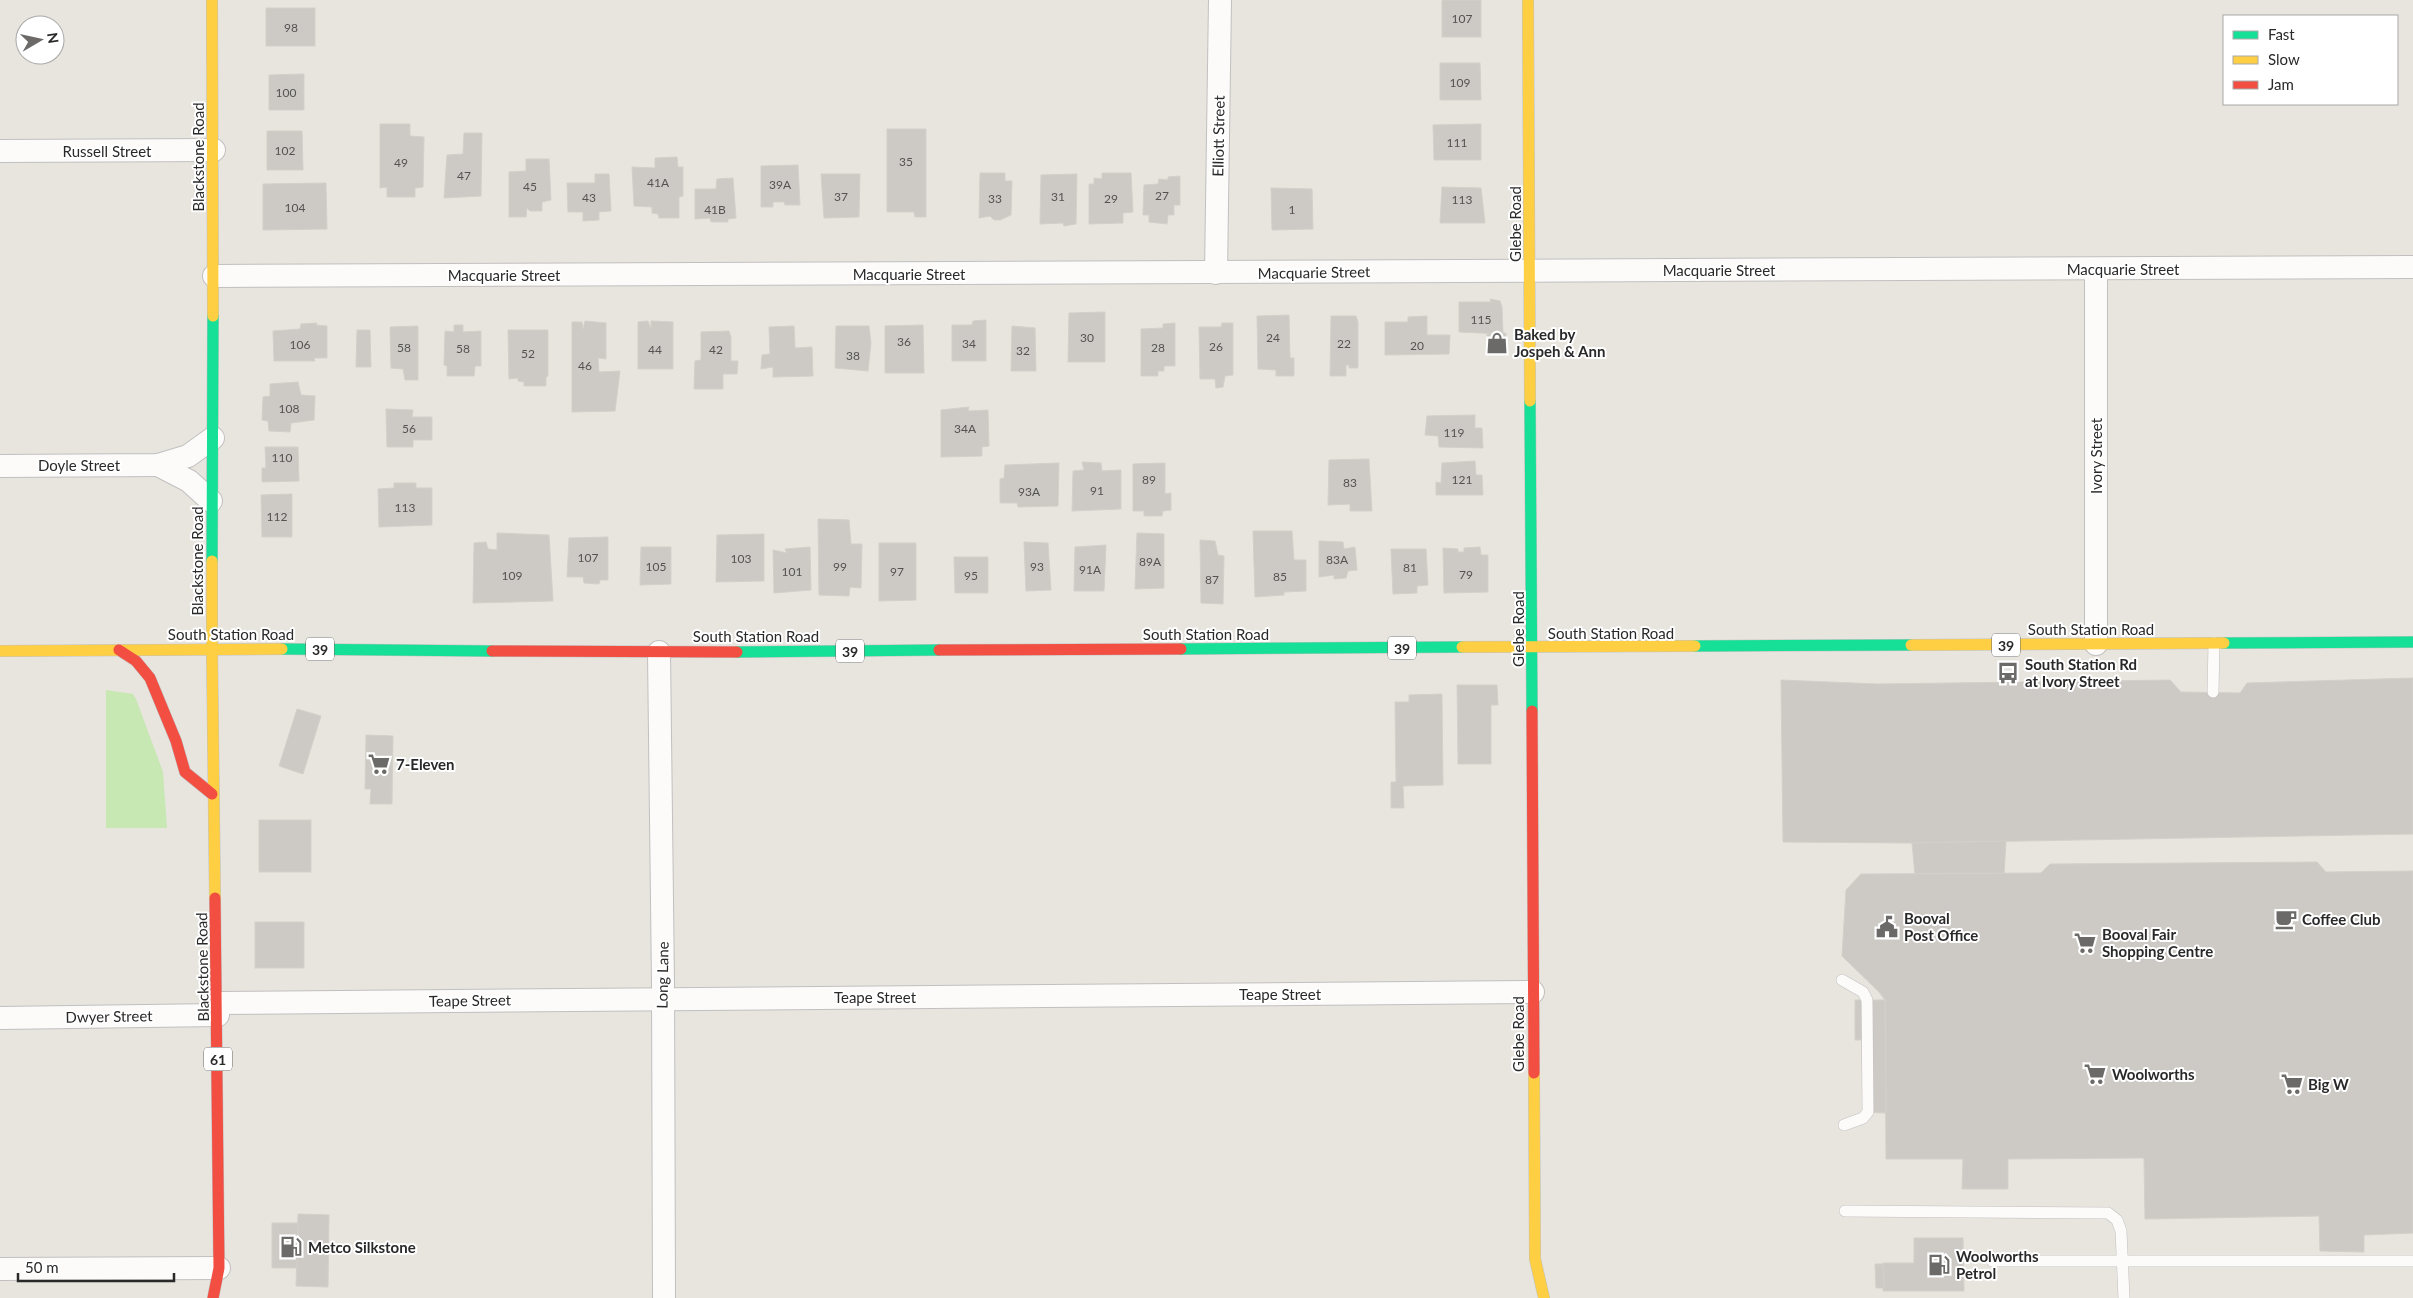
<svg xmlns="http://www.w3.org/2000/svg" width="2413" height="1298" font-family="Lato,sans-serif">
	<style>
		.green { fill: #c7e7b3 }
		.building { fill: #cdcac5; stroke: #d3d0ca }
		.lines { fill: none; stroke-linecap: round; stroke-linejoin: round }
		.lane-casing { stroke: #c1c0c0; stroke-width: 12 }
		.street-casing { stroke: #c1c0c0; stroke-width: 24 }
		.fast-casing { stroke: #c1c0c0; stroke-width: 12 }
		.slow-casing { stroke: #c1c0c0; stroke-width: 12 }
		.jam-casing { stroke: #c1c0c0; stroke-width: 12 }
		.lane { stroke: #fcfbfa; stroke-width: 11 }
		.street { stroke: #fcfbfa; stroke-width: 22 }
		.fast { stroke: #16e098; stroke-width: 11 }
		.slow { stroke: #ffcf43; stroke-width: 11 }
		.jam { stroke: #f24e42; stroke-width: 11 }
		.labels { text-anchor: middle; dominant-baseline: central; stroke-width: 4; stroke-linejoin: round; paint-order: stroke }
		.number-label { font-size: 12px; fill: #545352 }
		.shield { fill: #fff; stroke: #696969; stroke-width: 1 }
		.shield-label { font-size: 14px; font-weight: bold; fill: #292929 }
		.street-label { font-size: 15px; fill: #292929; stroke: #fff }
		.poi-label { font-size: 15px; font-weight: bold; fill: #292929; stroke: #fff; text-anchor: start }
	</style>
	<rect width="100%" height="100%" fill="#e8e4de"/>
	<path class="green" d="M106 690 133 694 136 699 163 772 167 828H106Z"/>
	<g class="building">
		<rect x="1442" y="0" width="39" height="37"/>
		<rect x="266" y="8" width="49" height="38"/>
		<path d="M1440 63H1480L1481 100H1440Z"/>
		<path d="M304 74V110H269V75Z"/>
		<path d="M380 124H410V136L424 137 423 187 415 188V197H387V187L380 188Z"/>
		<path d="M1481 124V160H1434L1433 125Z"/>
		<path d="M887 129H926V217H915L914 212H887Z"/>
		<path d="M267 131H302L303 170H267Z"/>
		<path d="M464 133H482L481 196 444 198 447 155 463 154Z"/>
		<path d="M677 157 678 167H683V196L679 197V218H659L658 214 652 213V207L634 206 632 167 655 168V158Z"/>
		<path d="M526 159H549L551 200 542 202V211H530L527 208 526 217H509V172L526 171Z"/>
		<path d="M798 165 800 205H785L784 202H773V207H761V166Z"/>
		<path d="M980 173H1005V181H1012L1011 215 1000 220H994L990 216 979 218Z"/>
		<path d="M1102 173H1131L1133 212 1123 213V223L1089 224V184H1094V178L1102 179Z"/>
		<path d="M595 174H609L611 211 599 212V220L583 221V212H568L567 183H595Z"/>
		<path d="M821 174H860L859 217 824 218Z"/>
		<path d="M1077 174 1076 224 1064 226 1063 223 1040 224 1041 175Z"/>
		<path d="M1180 176V205H1174V215H1168L1167 224 1149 222V215H1143L1144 185 1158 184 1159 179 1168 180V177Z"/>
		<path d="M733 178 736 218 728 219V222H711L710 218 695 219V189H716L717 179Z"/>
		<path d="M326 183 327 229 263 230V184Z"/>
		<path d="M1442 187 1481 188 1485 223H1440Z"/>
		<path d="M1271 188 1312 189 1313 229 1272 230Z"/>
		<path d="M1490 299 1500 301 1502 307 1503 334 1459 332V302H1491Z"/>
		<path d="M1105 312V362H1068L1069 313Z"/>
		<path d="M1289 315 1290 358H1294V376H1276V370L1258 369 1257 316Z"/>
		<path d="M1331 316H1356L1358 322V368H1349V365H1346V376H1330Z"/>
		<path d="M1427 316V335H1450L1449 354 1385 355V322H1408V317Z"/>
		<path d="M986 320V361H952V325H972L973 321Z"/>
		<path d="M585 321 606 323V359L598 358 599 372 620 371 615 411 572 412V322H582L583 329Z"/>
		<path d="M648 321 651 329V321L673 322V369H638V322Z"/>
		<path d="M317 323 316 325 327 326V358H314L315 361H274L273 331 300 329 301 324Z"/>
		<path d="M1175 323V366H1164V371H1158V376H1141V329L1163 328V324Z"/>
		<path d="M1222 323H1233V375L1225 376 1223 387 1216 388 1215 379H1200L1199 327H1221Z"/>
		<path d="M454 325H463V332L481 331V366H475L474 376H447V366L444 365 445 331 454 332Z"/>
		<path d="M923 325 924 373H885V326Z"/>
		<path d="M418 326V380H405L403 369 391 368 390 327Z"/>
		<path d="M794 326 795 348 812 347 813 376 773 377V367L761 369 762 355 770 354 769 327Z"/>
		<path d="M836 326H869L871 343 868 371 835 368Z"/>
		<path d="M1012 326 1035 328 1036 371H1011Z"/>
		<path d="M357 330H370L371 367H356Z"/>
		<path d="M508 330H548V376L546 377V386H524V382L518 381V378L509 379Z"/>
		<path d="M729 331 731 337V361H738L737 374H723V389H694L695 361 701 360V332Z"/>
		<path d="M1506 333V351L1488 354 1487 334Z"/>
		<path d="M298 382 301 395 315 396 314 420 291 423 290 432 269 431 268 421 262 420 263 397 270 396V384Z"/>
		<path d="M969 407 968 411 988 410 989 446 982 447V456L941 457V410Z"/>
		<path d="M386 409 413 410 412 417H432V440H413V447H387Z"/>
		<path d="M1475 415V428H1482L1483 448 1439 447 1438 436 1425 435 1427 416Z"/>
		<path d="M265 447H298L299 481 262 482V468H266Z"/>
		<path d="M1369 459 1372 511H1350V504L1328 505 1329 460Z"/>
		<path d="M1475 461 1476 475H1482L1483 495H1436V482L1441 483 1442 463Z"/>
		<path d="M1082 462 1101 463 1102 471 1121 470V509L1072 511 1073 471 1084 470Z"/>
		<path d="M1059 463 1058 506 1018 507 1017 503H1000V479L1004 478 1005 465Z"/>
		<path d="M1165 463V494L1171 493V510L1163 511 1162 516H1144V511H1133V464Z"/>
		<path d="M394 483H416V488H432V525L379 527 378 489 394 488Z"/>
		<path d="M292 494V537H262L261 495Z"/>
		<path d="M818 519 849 520 851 544H862L861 588 850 587 849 596 819 595Z"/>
		<path d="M1253 531H1292L1294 560H1306V591L1284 592V595L1255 597Z"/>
		<path d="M497 533 549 535 553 601 473 603 474 543 486 542 488 549 497 550Z"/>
		<path d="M1137 533 1164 534V588L1135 589Z"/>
		<path d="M764 534V581L716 582 717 535Z"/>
		<path d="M608 537V580H600L599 584 584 583 583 577H567L569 538Z"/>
		<path d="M1200 540 1215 541 1218 555 1224 556 1223 604 1201 603Z"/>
		<path d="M1319 541 1343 542 1344 549 1355 547 1357 570 1348 571 1346 578 1334 579V575L1319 577Z"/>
		<path d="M1024 542 1048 543 1051 590 1026 591Z"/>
		<path d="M879 543H916V600L879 601Z"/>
		<path d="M1106 545 1104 591H1074L1075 547Z"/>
		<path d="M641 547H671V584L640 585Z"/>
		<path d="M810 547 811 590 774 593 773 550 787 553 785 549Z"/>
		<path d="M1480 547 1481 555H1488V592L1444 593 1443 548 1458 549V552H1464V548Z"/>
		<path d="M1391 549H1426L1428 585 1417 586V593L1393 594Z"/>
		<path d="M954 557H988V593H955Z"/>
		<path d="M2413 678V834L1912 843 1783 842 1781 680 1877 684 2170 680 2181 692 2240 693 2247 683Z"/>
		<path d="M1457 685H1497L1498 705H1491V764H1458Z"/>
		<path d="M1442 694 1443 785 1403 786 1404 808H1391V782H1396L1395 702H1409V695Z"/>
		<path d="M297 709 321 716 303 774 279 766Z"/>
		<path d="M366 735 393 736 392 804H370L371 789H365Z"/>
		<rect x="259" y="820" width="52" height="52"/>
		<path d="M2006 841 2004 875H1915L1912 843Z"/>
		<path d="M2317 862 2326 872 2413 871V1233L2364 1235V1252L2320 1251 2319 1216 2145 1219 2144 1158 2008 1159V1189H1962L1963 1159H1886L1885 1000 1879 992 1842 956 1846 890 1861 874 2041 873 2050 864Z"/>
		<rect x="255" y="922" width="49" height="46"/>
		<path d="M1855 1000H1885L1886 1113 1863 1112 1862 1040H1855Z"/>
		<path d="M298 1214 329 1215 328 1287 296 1286Z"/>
		<path d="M272 1223H298L297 1268H272Z"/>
		<path d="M1914 1238H1963L1964 1291H1883V1263H1914Z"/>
		<path d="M1875 1264H1883L1884 1288H1876Z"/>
	</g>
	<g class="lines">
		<g class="lane-casing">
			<g id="lane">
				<path d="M2213 692 2214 643"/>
				<path d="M1842 980 1863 992 1867 1000 1868 1112 1863 1118 1844 1125"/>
				<path d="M1845 1211 2108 1213 2117 1220 2121 1231 2124 1298"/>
				<path d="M1992 1261H2413"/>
			</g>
		</g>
		<g class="street-casing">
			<g id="street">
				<path d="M0 151 214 150"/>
				<path d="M2096 269V644"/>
				<path d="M1216 273 1220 0"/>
				<path d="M214 276 2413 267"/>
				<path d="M158 465 189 481 211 501"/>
				<path d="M0 466 158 465 188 456 213 438"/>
				<path d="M659 652 663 984 664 1298"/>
				<path d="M217 1003 1533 992"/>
				<path d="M0 1018 218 1015"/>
				<path d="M0 1269 219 1268"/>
			</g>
		</g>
		<g class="fast-casing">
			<g id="fast">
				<path d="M1530 401 1532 711"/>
				<path d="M212 561 213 316"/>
				<path d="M2224 643 2413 642"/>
				<path d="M1695 646 1911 645"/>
				<path d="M282 649 492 651"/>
				<path d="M1181 649 1462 647"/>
				<path d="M737 652 939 650"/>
			</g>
		</g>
		<g class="slow-casing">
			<g id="slow">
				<path d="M212 0 213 316"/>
				<path d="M1528 0 1530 401"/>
				<path d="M1911 645 2224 643"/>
				<path d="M1462 647 1695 646"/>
				<path d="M212 649V561"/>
				<path d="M212 649 215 898"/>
				<path d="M0 651 282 649"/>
				<path d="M1534 1073 1535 1259 1544 1298"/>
			</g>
		</g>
		<g class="jam-casing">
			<g id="jam">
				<path d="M119 650 136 661 150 678 176 741 185 772 212 794"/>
				<path d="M939 650 1181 649"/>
				<path d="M492 651 737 652"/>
				<path d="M1532 711 1534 1073"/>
				<path d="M213 1298 219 1268 215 898"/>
			</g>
		</g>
		<use href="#lane" class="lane"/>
		<use href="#street" class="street"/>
		<use href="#fast" class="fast"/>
		<use href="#slow" class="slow"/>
		<use href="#jam" class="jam"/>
	</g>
	<defs>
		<g id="shop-bare" transform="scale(1.725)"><path d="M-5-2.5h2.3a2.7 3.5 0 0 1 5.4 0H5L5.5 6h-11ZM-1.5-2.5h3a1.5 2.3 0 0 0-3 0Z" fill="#6c6a68" stroke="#fff" stroke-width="2.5" paint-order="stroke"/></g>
		<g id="bus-bare" transform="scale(1.725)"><path d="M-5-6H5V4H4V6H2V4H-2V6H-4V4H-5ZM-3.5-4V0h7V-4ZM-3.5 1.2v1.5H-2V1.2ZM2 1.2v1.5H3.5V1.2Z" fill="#6c6a68" stroke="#fff" stroke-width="2.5" paint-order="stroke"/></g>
		<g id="supermarket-bare" transform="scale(1.725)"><path d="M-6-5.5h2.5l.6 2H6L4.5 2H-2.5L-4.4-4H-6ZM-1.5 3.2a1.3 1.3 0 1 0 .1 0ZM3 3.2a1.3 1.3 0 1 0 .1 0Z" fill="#6c6a68" stroke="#fff" stroke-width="2.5" paint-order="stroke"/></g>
		<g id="cafe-bare" transform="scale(1.725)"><path d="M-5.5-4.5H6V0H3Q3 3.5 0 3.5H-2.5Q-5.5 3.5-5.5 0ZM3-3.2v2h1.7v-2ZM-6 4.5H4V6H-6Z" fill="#6c6a68" stroke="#fff" stroke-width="2.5" paint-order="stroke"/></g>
		<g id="civic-bare" transform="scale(1.725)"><path d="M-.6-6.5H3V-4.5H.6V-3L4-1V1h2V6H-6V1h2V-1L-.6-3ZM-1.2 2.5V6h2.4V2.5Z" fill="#6c6a68" stroke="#fff" stroke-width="2.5" paint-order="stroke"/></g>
		<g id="fuel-bare" transform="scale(1.725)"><path d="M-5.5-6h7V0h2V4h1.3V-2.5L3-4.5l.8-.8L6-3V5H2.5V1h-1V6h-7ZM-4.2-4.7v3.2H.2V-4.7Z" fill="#6c6a68" stroke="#fff" stroke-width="2.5" paint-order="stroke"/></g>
	</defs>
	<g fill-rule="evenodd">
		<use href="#shop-bare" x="1497" y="343"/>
		<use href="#bus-bare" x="2008" y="673"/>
		<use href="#supermarket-bare" x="379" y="764"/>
		<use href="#cafe-bare" x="2286" y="919"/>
		<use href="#civic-bare" x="1887" y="927"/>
		<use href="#supermarket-bare" x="2085" y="943"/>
		<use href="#supermarket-bare" x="2095" y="1074"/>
		<use href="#supermarket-bare" x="2292" y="1084"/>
		<use href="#fuel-bare" x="291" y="1247"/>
		<use href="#fuel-bare" x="1939" y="1265"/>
	</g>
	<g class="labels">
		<g class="number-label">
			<text x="1462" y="18">107</text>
			<text x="291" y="27">98</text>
			<text x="1460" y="82">109</text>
			<text x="286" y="92">100</text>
			<text x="1457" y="142">111</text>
			<text x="285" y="150">102</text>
			<text x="906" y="161">35</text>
			<text x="401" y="162">49</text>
			<text x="464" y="175">47</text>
			<text x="658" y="182">41A</text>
			<text x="780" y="184">39A</text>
			<text x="530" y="186">45</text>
			<text x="1162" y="195">27</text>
			<text x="841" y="196">37</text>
			<text x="1058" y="196">31</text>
			<text x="589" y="197">43</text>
			<text x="995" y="198">33</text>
			<text x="1111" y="198">29</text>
			<text x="1462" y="199">113</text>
			<text x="295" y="207">104</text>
			<text x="715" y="209">41B</text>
			<text x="1292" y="209">1</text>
			<text x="1481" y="319">115</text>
			<text x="1087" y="337">30</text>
			<text x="1273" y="337">24</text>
			<text x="904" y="341">36</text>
			<text x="969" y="343">34</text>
			<text x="1344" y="343">22</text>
			<text x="300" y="344">106</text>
			<text x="1417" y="345">20</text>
			<text x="1216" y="346">26</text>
			<text x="404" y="347">58</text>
			<text x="1158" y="347">28</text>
			<text x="463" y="348">58</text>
			<text x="655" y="349">44</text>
			<text x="716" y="349">42</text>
			<text x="1023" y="350">32</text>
			<text x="528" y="353">52</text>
			<text x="853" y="355">38</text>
			<text x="585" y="365">46</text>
			<text x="289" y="408">108</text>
			<text x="409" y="428">56</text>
			<text x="965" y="428">34A</text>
			<text x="1454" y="432">119</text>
			<text x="282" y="457">110</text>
			<text x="1149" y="479">89</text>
			<text x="1462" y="479">121</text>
			<text x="1350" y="482">83</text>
			<text x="1097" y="490">91</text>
			<text x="1029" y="491">93A</text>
			<text x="405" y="507">113</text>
			<text x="277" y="516">112</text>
			<text x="588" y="557">107</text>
			<text x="741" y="558">103</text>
			<text x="1337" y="559">83A</text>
			<text x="1150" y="561">89A</text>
			<text x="656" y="566">105</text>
			<text x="840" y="566">99</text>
			<text x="1037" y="566">93</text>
			<text x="1410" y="567">81</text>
			<text x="1090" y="569">91A</text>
			<text x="792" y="571">101</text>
			<text x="897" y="571">97</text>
			<text x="1466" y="574">79</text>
			<text x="512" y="575">109</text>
			<text x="971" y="575">95</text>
			<text x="1280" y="576">85</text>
			<text x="1212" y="579">87</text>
		</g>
		<g class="shield">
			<rect x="1992" y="633.5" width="28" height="23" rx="4"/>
			<rect x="1388" y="636.5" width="28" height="23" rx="4"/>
			<rect x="306" y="637.5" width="28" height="23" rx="4"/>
			<rect x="836" y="639.5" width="28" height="23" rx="4"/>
			<rect x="204" y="1047.5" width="28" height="23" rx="4"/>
		</g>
		<g class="shield-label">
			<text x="2006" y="645">39</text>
			<text x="1402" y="648">39</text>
			<text x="320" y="649">39</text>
			<text x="850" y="651">39</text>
			<text x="218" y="1059">61</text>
		</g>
		<g class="street-label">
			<text transform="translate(1218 136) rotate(-89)">Elliott Street</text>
			<text x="107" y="151">Russell Street</text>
			<text transform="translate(198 157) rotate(-90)">Blackstone Road</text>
			<text transform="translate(1515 224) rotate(-90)">Glebe Road</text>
			<text x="2123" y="269">Macquarie Street</text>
			<text x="1719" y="270">Macquarie Street</text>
			<text transform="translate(1314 272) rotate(-1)">Macquarie Street</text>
			<text x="909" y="274">Macquarie Street</text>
			<text x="504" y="275">Macquarie Street</text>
			<text transform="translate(2096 456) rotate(-90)">Ivory Street</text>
			<text x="79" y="465">Doyle Street</text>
			<text transform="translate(197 561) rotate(-90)">Blackstone Road</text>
			<text transform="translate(1518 629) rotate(-90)">Glebe Road</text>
			<text x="2091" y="629">South Station Road</text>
			<text x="1611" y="633">South Station Road</text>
			<text x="231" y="634">South Station Road</text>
			<text x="1206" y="634">South Station Road</text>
			<text x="756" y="636">South Station Road</text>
			<text transform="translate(202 967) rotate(-91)">Blackstone Road</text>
			<text transform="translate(662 975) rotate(-89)">Long Lane</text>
			<text x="1280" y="994">Teape Street</text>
			<text x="875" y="997">Teape Street</text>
			<text transform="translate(470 1000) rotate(-1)">Teape Street</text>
			<text transform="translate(109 1016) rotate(-1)">Dwyer Street</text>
			<text transform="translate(1518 1034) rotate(-90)">Glebe Road</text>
		</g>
		<g class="poi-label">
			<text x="1514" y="334">Baked by<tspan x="1514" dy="17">Jospeh &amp; Ann</tspan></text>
			<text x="2025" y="664">South Station Rd<tspan x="2025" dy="17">at Ivory Street</tspan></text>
			<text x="396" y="764">7-Eleven</text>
			<text x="1904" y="918">Booval<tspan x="1904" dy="17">Post Office</tspan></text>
			<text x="2302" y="919">Coffee Club</text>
			<text x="2102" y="934">Booval Fair<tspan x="2102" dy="17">Shopping Centre</tspan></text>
			<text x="2112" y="1074">Woolworths</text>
			<text x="2308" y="1084">Big W</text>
			<text x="308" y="1247">Metco Silkstone</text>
			<text x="1956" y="1256">Woolworths<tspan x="1956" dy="17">Petrol</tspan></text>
		</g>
	</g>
	<rect x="2223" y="15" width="175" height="90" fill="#ffffff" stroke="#a9a9a9"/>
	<rect x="2233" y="31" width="25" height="8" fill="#16e098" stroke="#a9a9a9"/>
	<text x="2268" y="40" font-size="15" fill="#292929">Fast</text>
	<rect x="2233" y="56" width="25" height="8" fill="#ffcf43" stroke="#a9a9a9"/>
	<text x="2268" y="65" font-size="15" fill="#292929">Slow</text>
	<rect x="2233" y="81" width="25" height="8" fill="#f24e42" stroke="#a9a9a9"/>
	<text x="2268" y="90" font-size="15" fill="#292929">Jam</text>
	<g transform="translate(40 40) rotate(81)"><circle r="24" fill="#ffffff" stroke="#a9a9a9"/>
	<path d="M0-4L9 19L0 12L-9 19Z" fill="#6c6a68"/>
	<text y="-8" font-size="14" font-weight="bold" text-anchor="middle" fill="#292929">N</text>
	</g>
	<path d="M18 1273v8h156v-8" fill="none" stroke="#292929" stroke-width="2.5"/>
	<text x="25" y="1273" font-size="15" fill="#292929" stroke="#ffffff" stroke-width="4" paint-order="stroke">50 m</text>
</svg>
